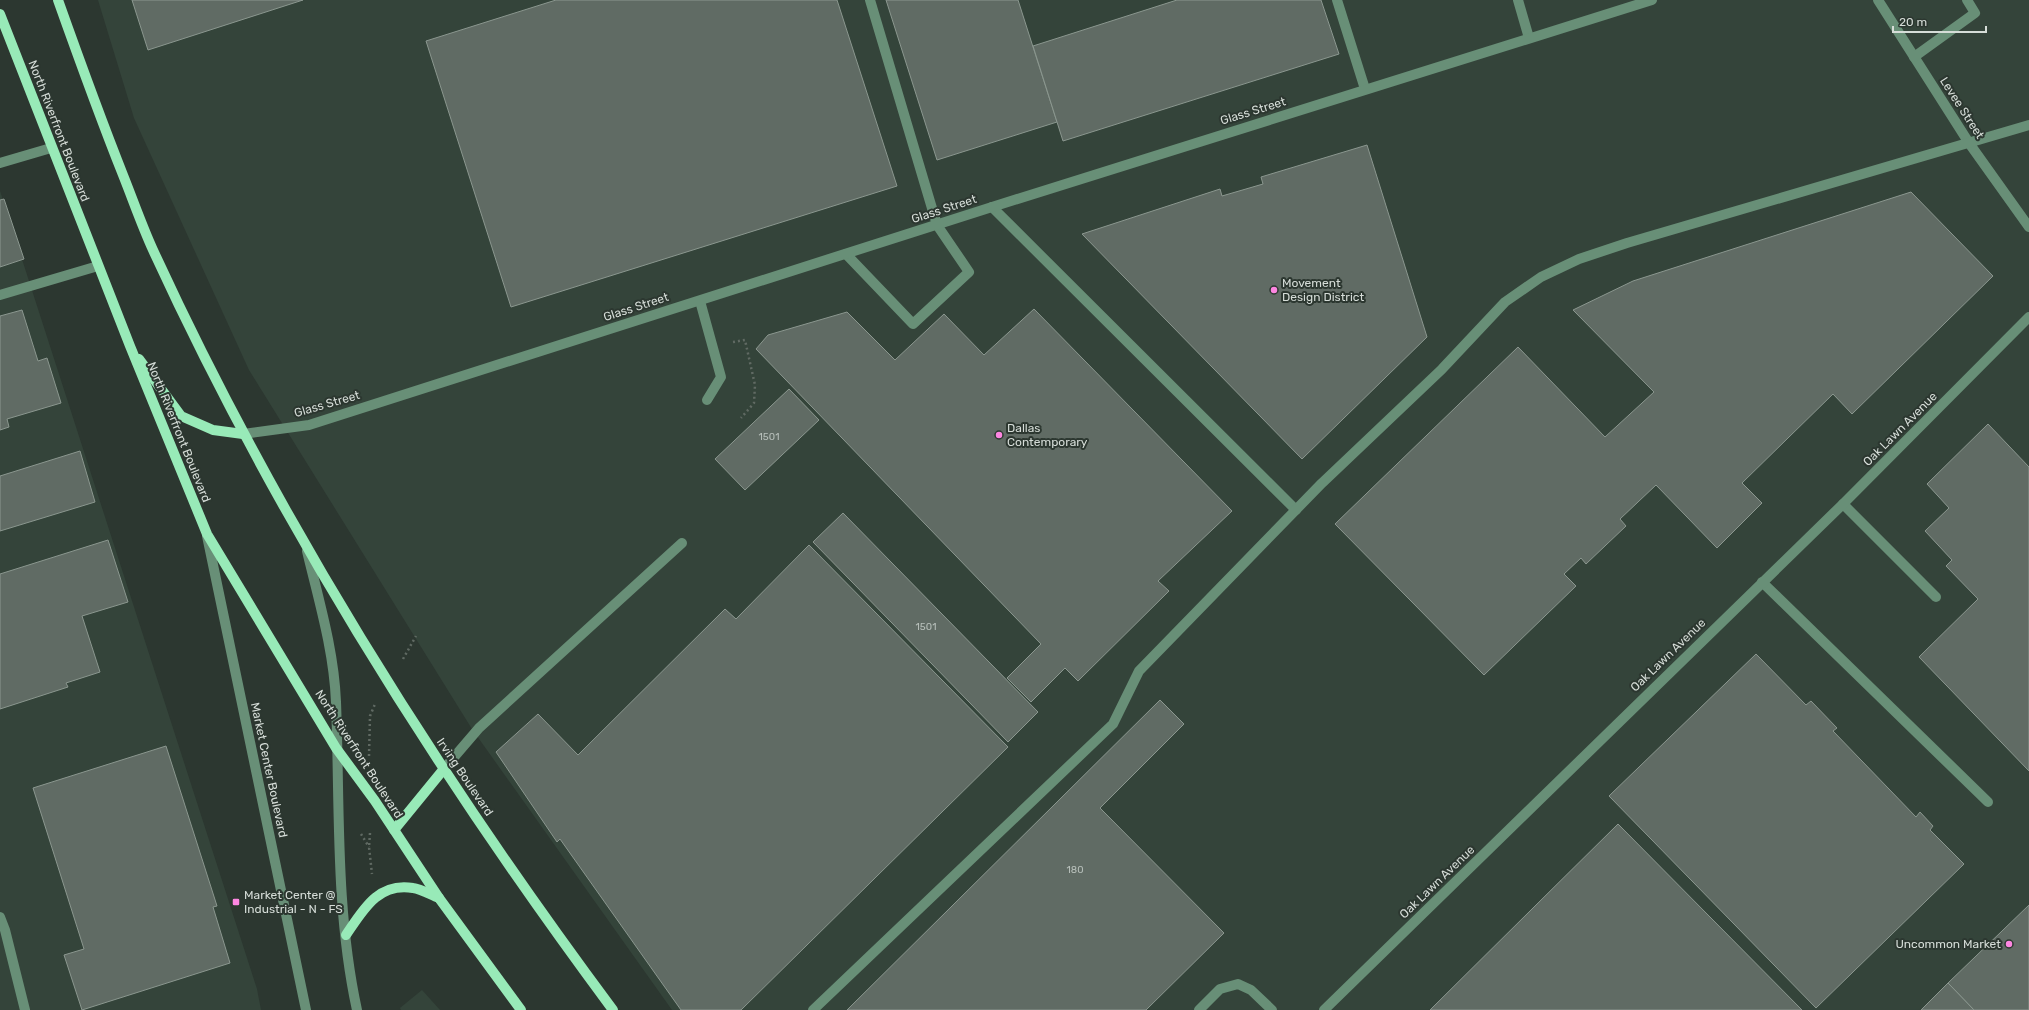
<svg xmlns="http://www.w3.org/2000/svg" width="2029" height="1010" font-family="Rubik,sans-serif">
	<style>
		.built { fill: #34443a }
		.building { fill: #606b64; stroke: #8b978f }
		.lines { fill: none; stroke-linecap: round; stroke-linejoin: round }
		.path { stroke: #606a63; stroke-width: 2.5; stroke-dasharray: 2 3; stroke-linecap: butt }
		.minor { stroke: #688f77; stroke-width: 10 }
		.major { stroke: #98eab8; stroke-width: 10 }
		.poi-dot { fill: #fd86e1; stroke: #2c3730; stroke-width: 1.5 }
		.labels { text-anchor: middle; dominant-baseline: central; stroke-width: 4; stroke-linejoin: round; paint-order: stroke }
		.number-label { font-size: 10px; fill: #b8c0bb }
		.street-label { font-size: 12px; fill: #d6ddd8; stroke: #2c3730 }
		.poi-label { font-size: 12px; fill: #d6ddd8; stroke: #2c3730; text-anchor: start }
	</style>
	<rect width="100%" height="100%" fill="#2c3730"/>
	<g class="built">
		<path d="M98 0H2029V1010H672L472 729 249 370 134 118Z"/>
		<path d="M0 191 257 989 261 1010H0Z"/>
		<path d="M422 990 440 1010H401L400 1008Z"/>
	</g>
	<g class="building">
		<path d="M132 0H303L148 50Z"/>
		<path d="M556 0H837L897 186 511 307 426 41Z"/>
		<path d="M886 0H1018L1057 122 937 160Z"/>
		<path d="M1177 0H1321L1339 54 1063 141 1033 46Z"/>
		<path d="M1367 145 1427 337 1302 459 1082 234 1220 189 1222 196 1263 184 1261 177Z"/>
		<path d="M1911 192 1993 276 1852 414 1833 394 1742 483 1762 503 1717 548 1656 485 1620 519 1626 526 1586 564 1581 558 1564 574 1576 586 1484 675 1335 524 1518 347 1605 437 1654 392 1573 310 1633 281Z"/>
		<path d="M4 199 24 259 0 267V200Z"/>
		<path d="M1034 309 1232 511 1158 581 1169 591 1078 681 1065 668 1031 702 1007 678 1041 644 756 349 768 335 847 312 895 360 944 314 984 355Z"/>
		<path d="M22 310 38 361 47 358 61 403 7 419 9 427 0 430V316Z"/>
		<path d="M789 389 819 420 745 490 715 459Z"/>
		<path d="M1988 424 2029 467V771L1919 657 1978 599 1946 566 1952 560 1925 531 1949 508 1927 484Z"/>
		<path d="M80 451 95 502 0 531V476Z"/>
		<path d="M843 513 1038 712 1008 742 813 542Z"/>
		<path d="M108 540 128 602 82 616 100 672 66 683 68 687 0 709V574Z"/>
		<path d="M809 545 1008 747 741 1010H681L560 839 557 842 496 752 538 714 578 755 725 609 736 619Z"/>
		<path d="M1756 654 1806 705 1811 701 1837 728 1833 731 1916 817 1920 812 1933 826 1930 830 1964 864 1816 1008 1609 796Z"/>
		<path d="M1160 700 1184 724 1100 808 1224 933 1146 1010H847Z"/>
		<path d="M166 746 217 906 213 907 230 963 82 1010 64 955 84 949 33 788Z"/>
		<path d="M1618 824 1802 1010H1430L1533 908Z"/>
		<path d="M2029 905V1010H1974L1948 983Z"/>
		<path d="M1948 983 1974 1010H1921Z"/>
	</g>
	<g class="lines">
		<g class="path">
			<path d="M733 342 745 340 755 385 754 403 741 418"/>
			<path d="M403 659 416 636"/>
			<path d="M369 756 370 716 375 704"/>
			<path d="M370 833 369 847 372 874"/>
			<path d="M361 834 369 847"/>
		</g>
		<g class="minor">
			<path d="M1337 0 1365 89"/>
			<path d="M1518 0 1529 38"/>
			<path d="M1878 0 1969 143 2029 227"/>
			<path d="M1914 57 1975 13 1967 0"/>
			<path d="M0 163 51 148"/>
			<path d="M992 207 1296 510"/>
			<path d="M846 254 913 324 969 272 937 225 870 0"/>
			<path d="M0 295 98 266"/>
			<path d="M700 301 721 377 707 400"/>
			<path d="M243 434 309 425 992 207 1652 0"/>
			<path d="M1843 504 1936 597"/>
			<path d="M207 536 306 1010"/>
			<path d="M307 551C319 601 334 651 336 702 340 805 335 909 357 1010"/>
			<path d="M1762 582 1988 802"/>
			<path d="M443 770 479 728 682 543"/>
			<path d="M0 917 5 930 25 1010"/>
			<path d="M813 1010 1113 724 1139 671 1322 483 1442 369 1505 302 1541 277 1579 259 1627 243 2029 125"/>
			<path d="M1199 1010 1220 989 1238 984 1251 990 1272 1010"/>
			<path d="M1324 1010 1843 504 2029 317"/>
		</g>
		<g class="major">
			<path d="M58 0C79 59 100 117 123 175 133 200 142 226 153 250 277 520 436 772 613 1010"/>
			<path d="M0 14 130 346 207 534 336 748 375 801 439 898 521 1010"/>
			<path d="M139 359 181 416 213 430 243 434"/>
			<path d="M394 830 443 770"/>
			<path d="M346 935C363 910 378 882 413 888 421 889 431 895 439 898"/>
		</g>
	</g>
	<g class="poi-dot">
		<circle cx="1274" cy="290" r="4"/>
		<circle cx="999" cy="435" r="4"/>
		<rect x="232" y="898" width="8" height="8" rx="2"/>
		<circle cx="2009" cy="944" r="4"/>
	</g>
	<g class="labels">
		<g class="number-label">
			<text x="769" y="437">1501</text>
			<text x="926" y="627">1501</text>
			<text x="1075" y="870">180</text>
		</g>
		<g class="street-label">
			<text transform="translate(1962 108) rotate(57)">Levee Street</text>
			<text transform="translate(1253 111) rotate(-17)">Glass Street</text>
			<text transform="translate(59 131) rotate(69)">North Riverfront Boulevard</text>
			<text transform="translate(944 209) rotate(-18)">Glass Street</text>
			<text transform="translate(636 307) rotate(-18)">Glass Street</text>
			<text transform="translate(327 404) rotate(-16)">Glass Street</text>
			<text transform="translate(1900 429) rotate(-45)">Oak Lawn Avenue</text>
			<text transform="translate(179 432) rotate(68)">North Riverfront Boulevard</text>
			<text transform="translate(1668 655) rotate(-44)">Oak Lawn Avenue</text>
			<text transform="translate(359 754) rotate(57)">North Riverfront Boulevard</text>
			<text transform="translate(269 770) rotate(78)">Market Center Boulevard</text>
			<text transform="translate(465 777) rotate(56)">Irving Boulevard</text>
			<text transform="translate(1437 882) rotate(-44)">Oak Lawn Avenue</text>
		</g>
		<g class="poi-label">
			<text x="1282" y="283">Movement<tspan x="1282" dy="14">Design District</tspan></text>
			<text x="1007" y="428">Dallas<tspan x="1007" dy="14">Contemporary</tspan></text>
			<text x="244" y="895">Market Center @<tspan x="244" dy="14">Industrial - N - FS</tspan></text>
			<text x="2001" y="944" text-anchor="end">Uncommon Market</text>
		</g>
	</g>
	<path d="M1893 26v6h93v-6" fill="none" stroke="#d6ddd8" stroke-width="2"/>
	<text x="1899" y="26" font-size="12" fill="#d6ddd8" stroke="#2c3730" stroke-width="3" paint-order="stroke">20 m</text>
</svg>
